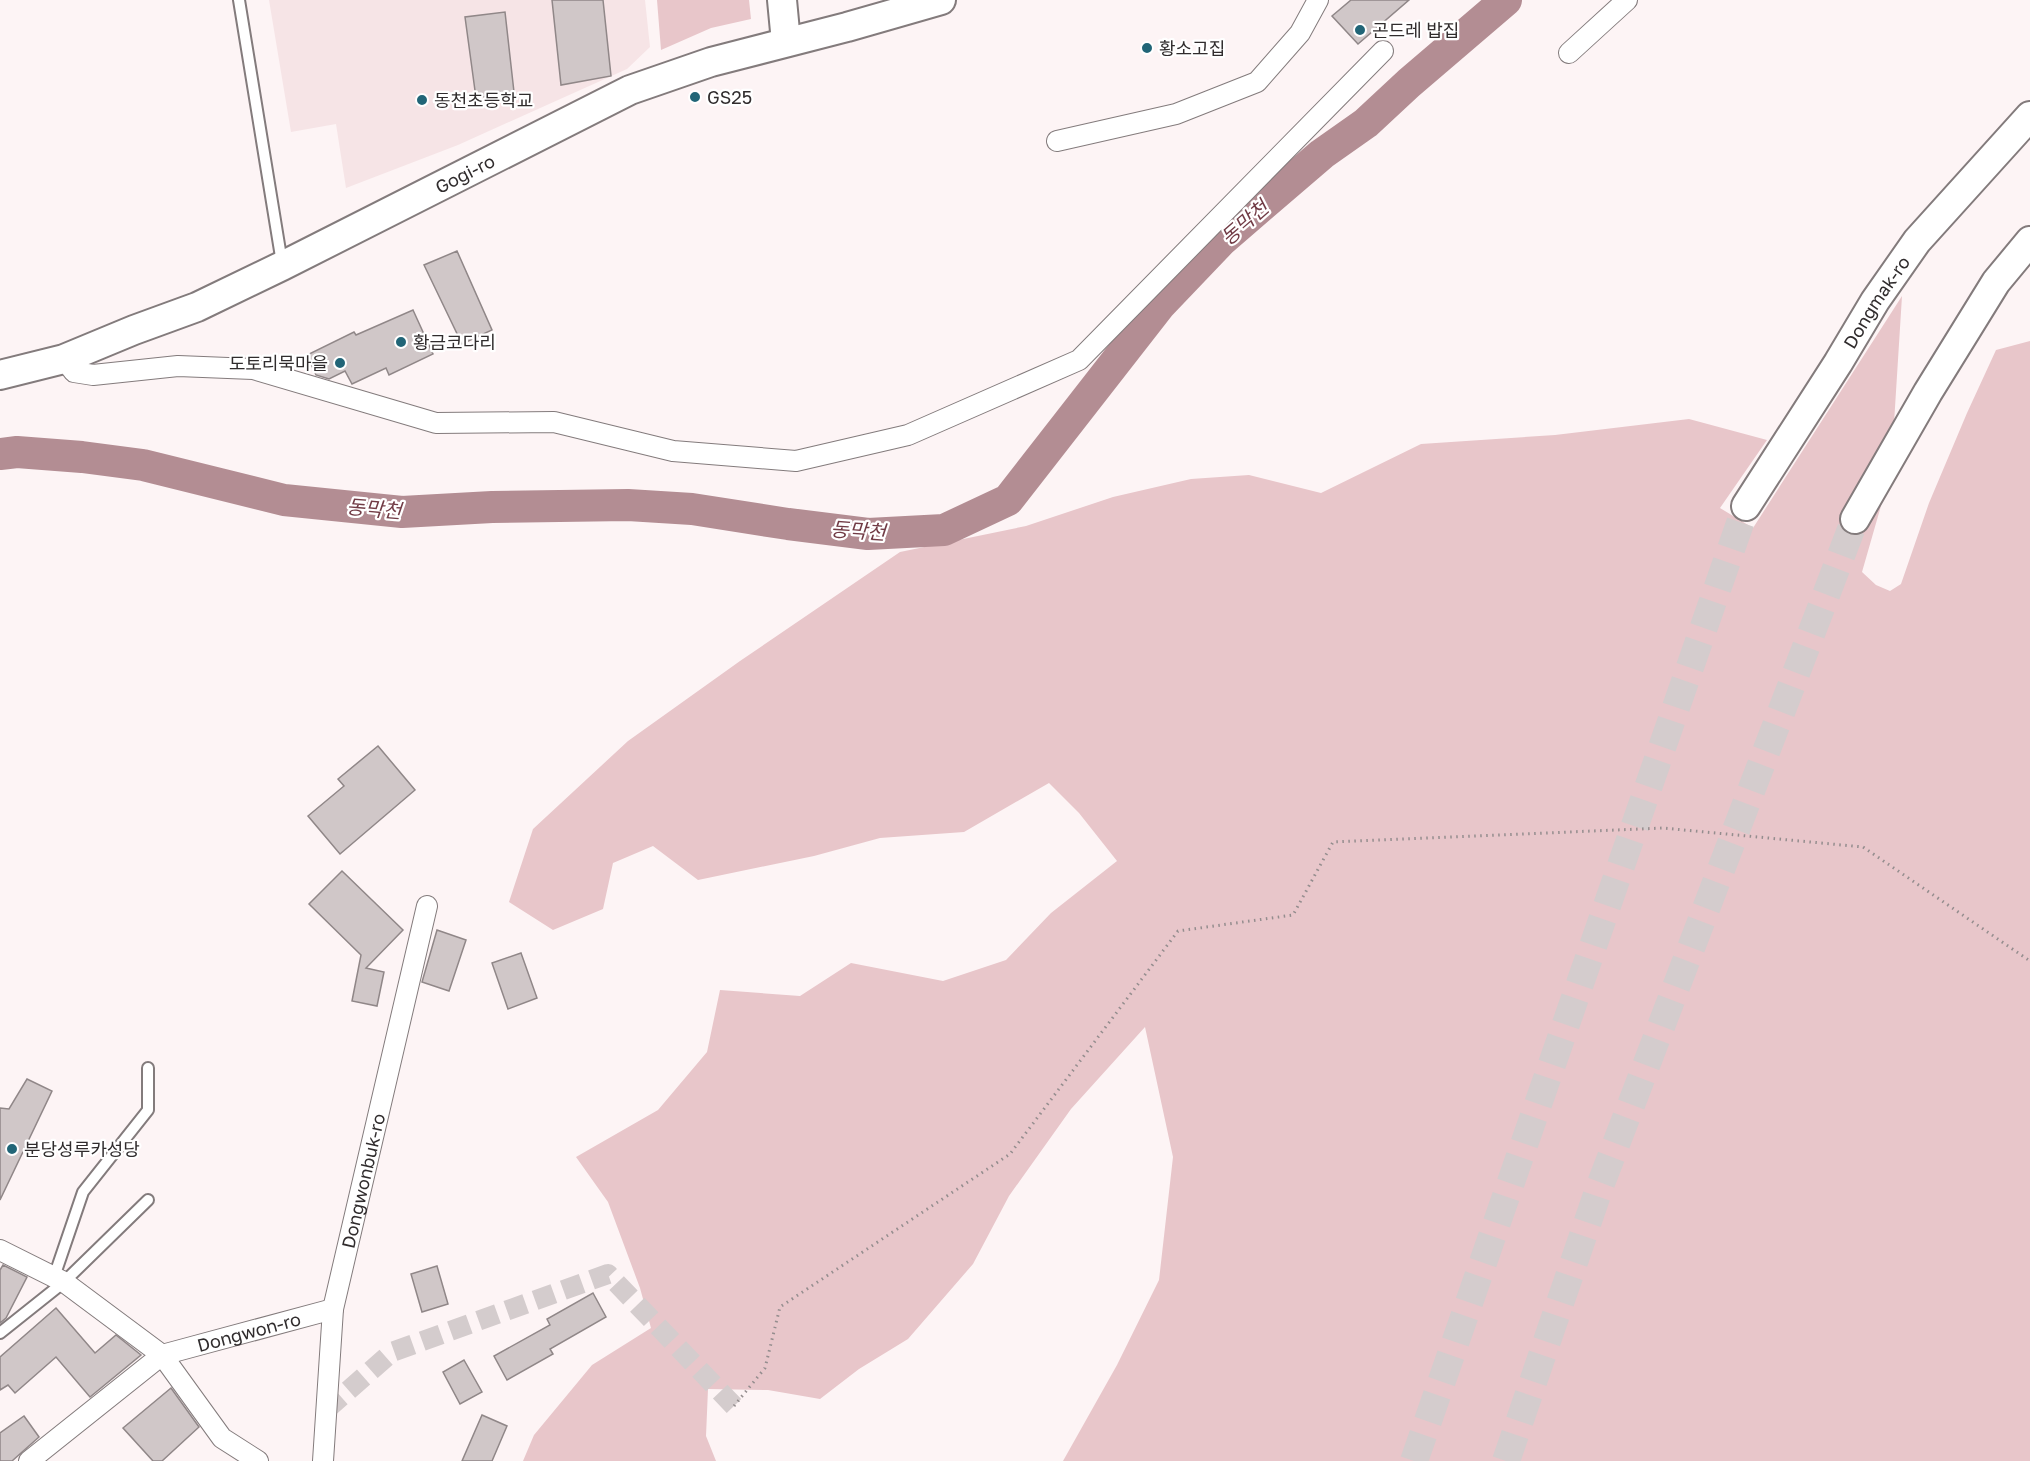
<svg xmlns="http://www.w3.org/2000/svg" width="2030" height="1461" font-family="'Golos Text','Noto Sans KR',sans-serif">
	<style>
		.built { fill: #f6e4e6 }
		.green { fill: #e8c6ca }
		.lines { fill: none; stroke-linecap: round; stroke-linejoin: round }
		.river { stroke: #b38d93; stroke-width: 32 }
		.building { fill: #d0c7c8; stroke: #908788; stroke-width: 1.5 }
		.street-tunnel { stroke: #d4cccd; stroke-width: 20; stroke-dasharray: 20 10; stroke-linecap: butt }
		.secondary-tunnel { stroke: #d4cccd; stroke-width: 28; stroke-dasharray: 28 14; stroke-linecap: butt }
		.lane-casing { stroke: #837b7c; stroke-width: 14 }
		.street-casing { stroke: #837b7c; stroke-width: 22 }
		.secondary-casing { stroke: #837b7c; stroke-width: 32 }
		.path { stroke: #948d8e; stroke-width: 3; stroke-dasharray: 1.5 4.5; stroke-linecap: butt }
		.lane { stroke: #fff; stroke-width: 10 }
		.street { stroke: #fff; stroke-width: 20 }
		.secondary { stroke: #fff; stroke-width: 28 }
		.poi-dot { fill: #216577; stroke: #fff; stroke-width: 2 }
		.labels { text-anchor: middle; dominant-baseline: central; stroke-width: 4.5; stroke-linejoin: round; paint-order: stroke }
		.poi-label { font-size: 18px; fill: #302c2d; stroke: #fff; text-anchor: start }
		.street-label { font-size: 18px; fill: #302c2d; stroke: #fff }
		.water-label { font-size: 20px; font-style: italic; fill: #713b45; stroke: #fff }
	</style>
	<rect width="100%" height="100%" fill="#fdf4f5"/>
	<path class="built" d="M269 0H645L650 47 627 69 458 145 346 188 336 124 291 132Z"/>
	<g class="green">
		<path d="M657 0H749L751 19 711 28 661 50Z"/>
		<path d="M1902 296 1891 471 1862 572 1876 585 1890 591 1901 584 1929 503 1967 413 1996 350 2030 341V1461H1063L1117 1365 1159 1280 1173 1157 1145 1027 1071 1109 1009 1196 973 1264 908 1339 859 1369 820 1399 768 1390 708 1389 706 1436 716 1461H523L534 1435 592 1365 651 1328 640 1288 608 1202 576 1157 658 1110 707 1052 720 990 800 996 851 963 943 981 1006 960 1051 913 1117 861 1079 813 1049 783 964 832 880 838 814 856 698 880 653 846 613 863 603 909 553 930 509 902 533 829 628 741 740 661 900 552 1026 526 1113 497 1191 479 1249 475 1321 493 1421 444 1555 435 1689 419 1767 440 1720 508 1753 528Z"/>
	</g>
	<g class="lines">
		<path class="river" d="M0 454 17 452 82 457 143 465 284 500 402 512 492 507 628 505 692 509 788 524 868 534 944 530 1008 500 1160 305 1222 240 1322 154 1366 123 1409 83 1506 0"/>
	</g>
	<g class="building">
		<path d="M552 0H603L611 76 561 85Z"/>
		<path d="M1351 0H1409L1358 44 1332 16Z"/>
		<path d="M505 12 514 92 476 98 465 17Z"/>
		<path d="M457 251 492 330 462 344 424 265Z"/>
		<path d="M413 310 433 354 389 375 386 368 352 384 345 371 329 379 316 375 307 355 354 332 356 335Z"/>
		<path d="M378 746 415 790 340 854 308 816 344 786 338 779Z"/>
		<path d="M342 871 403 930 366 968 384 972 377 1006 352 1001 361 955 309 904Z"/>
		<path d="M437 930 466 940 449 991 422 982Z"/>
		<path d="M521 953 537 998 508 1009 492 963Z"/>
		<path d="M27 1079 52 1091 0 1200V1108L9 1109Z"/>
		<path d="M3 1265 27 1277 6 1318 0 1323V1270Z"/>
		<path d="M437 1266 448 1304 422 1312 411 1274Z"/>
		<path d="M593 1293 606 1317 550 1349 553 1354 507 1380 494 1356 550 1325 547 1319Z"/>
		<path d="M56 1308 95 1353 116 1335 141 1355 90 1397 56 1357 15 1393 8 1385 0 1390V1357Z"/>
		<path d="M464 1360 482 1392 460 1404 443 1372Z"/>
		<path d="M171 1388 199 1427 162 1461H153L123 1428Z"/>
		<path d="M482 1415 507 1426 492 1461H462Z"/>
		<path d="M24 1416 39 1437 12 1461H0V1433Z"/>
	</g>
	<g class="lines">
		<path class="street-tunnel" d="M326 1410 392 1352 608 1274 734 1406"/>
		<g class="secondary-tunnel">
			<path d="M1414 1461 1746 506"/>
			<path d="M1506 1461 1600 1186 1855 519"/>
		</g>
		<g class="lane-casing">
			<g id="lane">
				<path d="M239 0 282 263"/>
				<path d="M54 1277 83 1192 148 1110V1068"/>
				<path d="M0 1333 64 1282 148 1200"/>
			</g>
		</g>
		<g class="street-casing">
			<g id="street">
				<path d="M1569 53 1627 0"/>
				<path d="M1057 141 1176 114 1257 82 1300 33 1318 0"/>
				<path d="M64 359 74 372 93 375 178 366 253 369 436 423 554 422 673 451 796 461 908 435 1079 360 1383 51"/>
				<path d="M0 1250 64 1282 162 1355 222 1438 258 1461"/>
				<path id="s1" d="M29 1461 162 1355 333 1309"/>
				<path id="s2" d="M323 1461 333 1309 427 906"/>
			</g>
		</g>
		<g class="secondary-casing">
			<g id="secondary">
				<path d="M782 0 786 42"/>
				<path id="s3" d="M0 375 64 359 134 330 197 307 282 266 630 90 711 62 847 27 941 0"/>
				<path id="s4" d="M1746 506 1838 363 1875 301 1917 241 2030 116"/>
				<path d="M1855 519 1928 392 1996 282 2030 241"/>
			</g>
		</g>
		<path class="path" d="M734 1406 765 1368 780 1307 1010 1154 1178 931 1293 915 1333 842 1663 828 1863 847 2030 961"/>
		<use href="#lane" class="lane"/>
		<use href="#street" class="street"/>
		<use href="#secondary" class="secondary"/>
	</g>
	<g class="poi-dot">
		<circle cx="1360" cy="30" r="6"/>
		<circle cx="1147" cy="48" r="6"/>
		<circle cx="695" cy="97" r="6"/>
		<circle cx="422" cy="100" r="6"/>
		<circle cx="401" cy="342" r="6"/>
		<circle cx="340" cy="363" r="6"/>
		<circle cx="12" cy="1149" r="6"/>
	</g>
	<g class="labels">
		<g class="poi-label">
			<text x="1372" y="30">곤드레 밥집</text>
			<text x="1159" y="48">황소고집</text>
			<text x="707" y="97">GS25</text>
			<text x="434" y="100">동천초등학교</text>
			<text x="413" y="342">황금코다리</text>
			<text x="328" y="363" text-anchor="end">도토리묵마을</text>
			<text x="24" y="1149">분당성루카성당</text>
		</g>
		<g class="street-label">
			<text stroke="none"><textPath href="#s3" startOffset="508">Gogi-ro</textPath></text>
			<text stroke="none"><textPath href="#s4" startOffset="242">Dongmak-ro</textPath></text>
			<text stroke="none"><textPath href="#s2" startOffset="284">Dongwonbuk-ro</textPath></text>
			<text stroke="none"><textPath href="#s1" startOffset="260">Dongwon-ro</textPath></text>
		</g>
		<g class="water-label">
			<text transform="translate(1244 222) rotate(-41)">동막천</text>
			<text transform="translate(374 508) rotate(5)">동막천</text>
			<text transform="translate(858 530) rotate(4)">동막천</text>
		</g>
	</g>
</svg>
